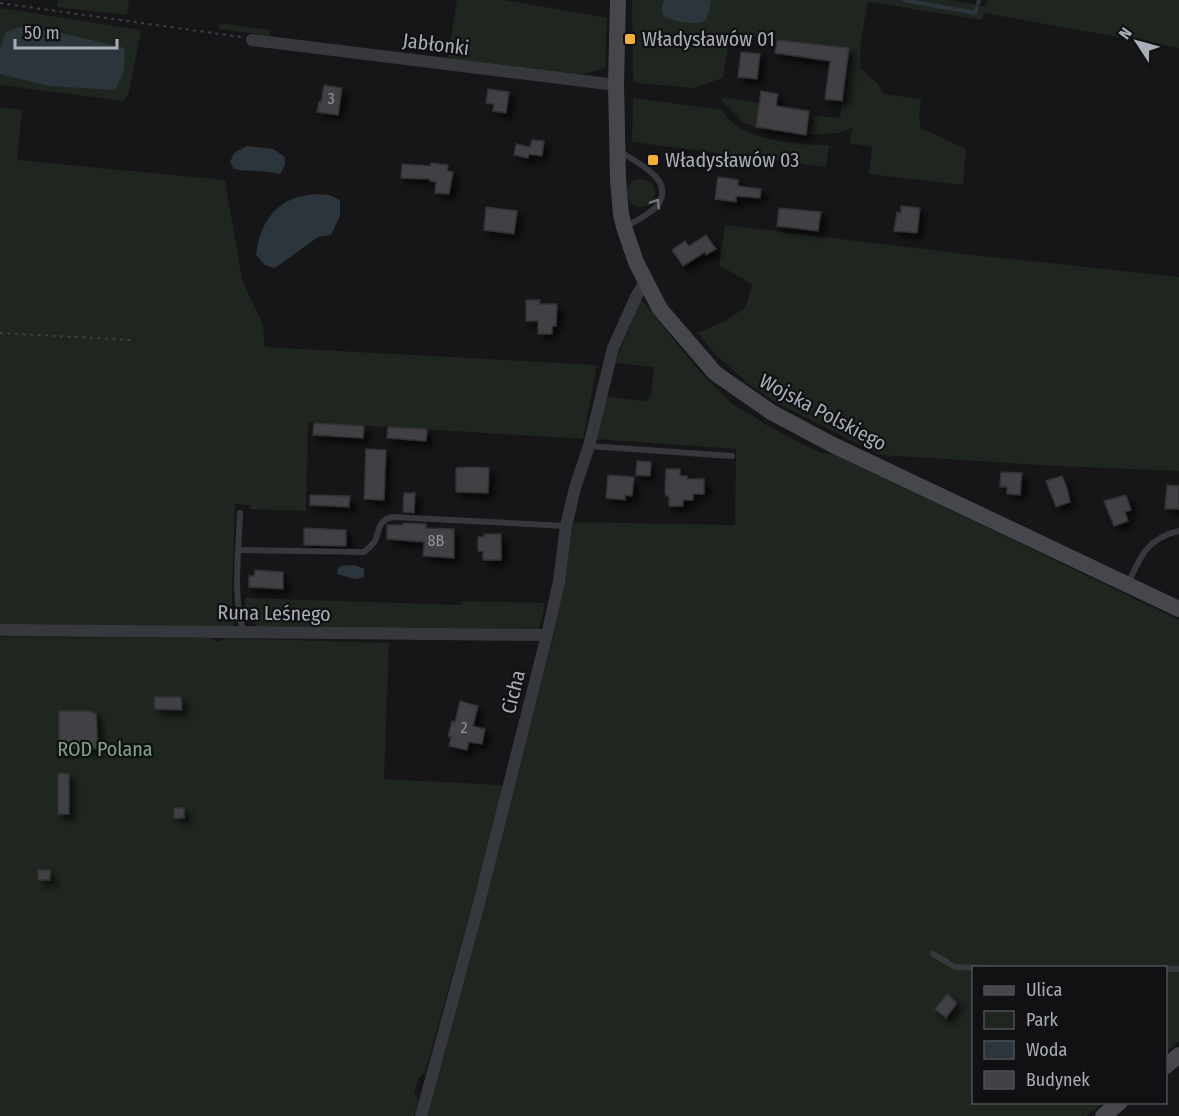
<svg xmlns="http://www.w3.org/2000/svg" width="1179" height="1116" font-family="'Fira Sans Condensed',sans-serif">
	<style>
		.green { fill: #1e261f }
		.water { fill: #2c353c }
		.lines { fill: none; stroke-linecap: round; stroke-linejoin: round }
		.stream { stroke: #2c353c; stroke-width: 4 }
		.building { fill: #404145; stroke: #303034; stroke-width: 1.5; filter: url(#shadow) }
		.path { stroke: #3d3f44; stroke-width: 2; stroke-dasharray: 3 4.5; stroke-linecap: butt }
		.lane { stroke: #37383d; stroke-width: 6 }
		.street { stroke: #37383d; stroke-width: 12 }
		.secondary { stroke: #45474d; stroke-width: 16 }
		.oneway { stroke: #757881 }
		.poi-dot { fill: #f2b134; stroke: #111113; stroke-width: 2 }
		.labels { text-anchor: middle; dominant-baseline: central; stroke-width: 4.5; stroke-linejoin: round; paint-order: stroke }
		.number-label { font-size: 16px; fill: #8e929b }
		.poi-label { font-size: 20px; fill: #a8adb8; stroke: #111113; text-anchor: start }
		.street-label { font-size: 20px; fill: #a8adb8; stroke: #111113 }
		.park-label { font-size: 20px; fill: #7fa381; stroke: #111113 }
	</style>
	<defs>
		<filter id="shadow"><feDropShadow dx="5.5" dy="5.5" stdDeviation="3" flood-color="#0009"/></filter>
	</defs>
	<rect width="100%" height="100%" fill="#161618"/>
	<g class="green">
		<path d="M58 0H129L127 15 57 7Z"/>
		<path d="M457 0H505L607 18 605 68 581 75V76L447 59Z"/>
		<path d="M632 0H950L985 6 988 0H1179V48L984 13 982 20 868 2 861 40 860 68 877 83 884 94 921 99 919 116 921 128 966 149 963 185 869 174 872 147 850 143 852 128 838 133 806 135 809 115 840 118 849 48 730 34 723 78 693 88 637 83 633 78Z"/>
		<path d="M0 8 141 30 129 93 124 101 0 85Z"/>
		<path d="M219 23 270 30V36L219 29Z"/>
		<path d="M722 97 760 103 756 127 744 123 722 101Z"/>
		<path d="M633 98 722 110C725 115 729 121 734 124 756 141 802 145 829 145L826 167 632 142Z"/>
		<path d="M0 107 22 110 17 160 225 180 242 280 263 325 265 347 597 365 583 439 308 422 306 511 250 509V505L235 504 232 598 233 627 0 626Z"/>
		<circle cx="641" cy="193" r="14"/>
		<path d="M725 225 956 253 1179 277V471L1057 466 880 455 779 404 751 386 715 354 698 333 727 320 746 307 752 284 719 265Z"/>
		<path d="M641 299 700 372 731 403 770 427 820 453 834 454 1179 620V1041L1166 1052V968H974V1102L1103 1103 1086 1116H425L553 639 572 522 735 525 736 449 596 439 606 397 644 401 651 396 654 367 615 363Z"/>
		<path d="M245 598 461 605 462 601 545 603 539 631 257 627 245 612Z"/>
		<path d="M0 637 211 638 218 642 226 638 389 643 384 779 500 785 505 787 425 1072 419 1078 414 1092 419 1100 414 1116H0Z"/>
	</g>
	<g class="water">
		<path d="M664 0H711V1C710 7 709 16 705 20 700 27 668 21 663 15 660 10 663 5 664 0Z"/>
		<path d="M20 27 61 33 125 48 124 72 115 90 49 86 0 74V50L6 32Z"/>
		<path d="M247 146 273 149 285 157V165L280 174C264 170 250 172 234 169L230 162 234 153Z"/>
		<path d="M317 194 329 195 340 200V216L331 235 318 237 275 268 265 265 256 255C261 218 279 196 317 194Z"/>
		<path d="M355 565 364 569V577L355 579 337 574V571L340 566Z"/>
	</g>
	<g class="lines">
		<g class="stream">
			<path d="M904 0 976 13 977 7"/>
			<path d="M978 3 979 0"/>
		</g>
	</g>
	<g class="building">
		<path d="M777 40 849 48 842 101 825 99 830 61 775 53Z"/>
		<path d="M741 52 760 54 757 79 738 77Z"/>
		<path d="M324 85 342 88 338 115 317 112 319 102H321Z"/>
		<path d="M488 89 509 92 506 113 493 111 494 104 486 103Z"/>
		<path d="M761 91 778 94 776 106 809 111 806 135 756 127Z"/>
		<path d="M532 140 544 141 542 156 529 154 528 158 514 155 516 144 530 147Z"/>
		<path d="M431 163 448 165 447 171 453 172 449 194 435 193 436 182 430 181V179L401 178 402 164 431 166Z"/>
		<path d="M718 177 738 180V186L761 189 760 198 736 196V202L715 199Z"/>
		<path d="M901 206 920 208 917 233 894 231 897 212 901 213Z"/>
		<path d="M486 207 517 211 514 234 484 230Z"/>
		<path d="M779 208 821 212 818 231 777 226Z"/>
		<path d="M706 235 716 249 706 255 705 252 683 266 672 250 685 241 689 246Z"/>
		<path d="M526 300H540L539 304H557L556 326H552V334H538V321H526Z"/>
		<path d="M314 423 364 426 363 438 313 435Z"/>
		<path d="M388 427 427 429 426 441 387 438Z"/>
		<path d="M366 449 386 450 384 500 364 499Z"/>
		<path d="M637 461 651 462 650 476 636 475Z"/>
		<path d="M471 467 489 468 488 493 456 492V468Z"/>
		<path d="M666 469H680V476H687V479H704V494H693V500H683V506H669V496H666L665 492Z"/>
		<path d="M1001 472 1022 473 1020 495 1007 494V487H1000Z"/>
		<path d="M608 475 634 477 632 496 625 495V500L606 498Z"/>
		<path d="M1062 476 1067 488 1070 502 1056 507 1046 481Z"/>
		<path d="M1167 485 1179 486V509H1165Z"/>
		<path d="M404 493H415L414 513 403 512Z"/>
		<path d="M310 495 350 496 349 507 310 505Z"/>
		<path d="M1126 495 1131 510 1125 512 1128 521 1114 526 1104 501Z"/>
		<path d="M403 523 426 524V528L454 529V558L423 556 424 542 387 539V525H403Z"/>
		<path d="M304 528 346 530V546L304 545Z"/>
		<path d="M484 534H501V560H483V551H478V537H484Z"/>
		<path d="M255 570 283 572V589L249 587V576H254Z"/>
		<path d="M154 697H181L182 710 155 709Z"/>
		<path d="M460 701 478 706 473 726 485 729 482 744 469 742 467 750 449 746 451 737 448 736 452 721 455 722Z"/>
		<path d="M59 711H92V713H96L98 749 59 748Z"/>
		<path d="M58 773 69 774V814H58Z"/>
		<rect x="174" y="808" width="10" height="10"/>
		<rect x="38" y="870" width="12" height="10"/>
		<path d="M947 994 957 1003 946 1018 935 1009Z"/>
	</g>
	<g class="lines">
		<g class="path">
			<path d="M0 3 241 37"/>
			<path d="M0 333 134 340"/>
		</g>
		<g class="lane">
			<path d="M619 151C636 162 677 180 657 206 649 215 635 221 625 227"/>
			<path d="M589 446 732 456"/>
			<path d="M240 513C239 547 232 601 244 632"/>
			<path d="M239 550 364 552C368 549 372 545 375 541 380 529 378 520 393 517L566 526"/>
			<path d="M1128 584C1140 556 1148 538 1179 531"/>
			<path d="M933 954 955 967 992 968"/>
			<path d="M1166 969H1179"/>
		</g>
		<g class="street">
			<path d="M252 40 616 85"/>
			<path d="M0 630 547 635"/>
			<path d="M421 1116 479 903 547 635 559 581 566 526 575 488 589 446 613 348 637 295 645 282"/>
		</g>
		<g class="secondary">
			<path d="M618 0 616 85 618 179 621 214 624 227 636 262 660 309 715 373 771 412 831 444 1179 609"/>
			<path d="M1166 1066 1179 1055"/>
			<path d="M1103 1116 1120 1102"/>
		</g>
	</g>
	<defs><path id="oneway-chevron" d="M-2-3.5L2.5 0L-2 3.5" fill="none" stroke-width="1.6" stroke-linecap="round" stroke-linejoin="round" transform="scale(1.5)"/></defs>
	<use class="oneway" href="#oneway-chevron" transform="translate(656 203) rotate(-57)"/>
	<g class="poi-dot">
		<rect x="624" y="33" width="12" height="12" rx="3"/>
		<rect x="647" y="154" width="12" height="12" rx="3"/>
	</g>
	<g class="labels">
		<g class="number-label">
			<text x="331" y="98">3</text>
			<text x="436" y="540">8B</text>
			<text x="464" y="727">2</text>
		</g>
		<g class="poi-label">
			<text x="642" y="39">Władysławów 01</text>
			<text x="665" y="160">Władysławów 03</text>
		</g>
		<g class="street-label">
			<text transform="translate(436 44) rotate(7)">Jabłonki</text>
			<text transform="translate(823 412) rotate(28)">Wojska Polskiego</text>
			<text transform="translate(274 613) rotate(1)">Runa Leśnego</text>
			<text transform="translate(513 692) rotate(-76)">Cicha</text>
		</g>
		<g class="park-label">
			<text x="105" y="749">ROD Polana</text>
		</g>
	</g>
	<rect x="972" y="966" width="195" height="138" fill="#111113" stroke="#4d4f55" stroke-width="1.5"/>
	<rect x="984" y="986" width="30" height="9" fill="#45474d" stroke="#4d4f55" stroke-width="1.5"/>
	<text x="1026" y="996" font-size="18" fill="#a8adb8">Ulica</text>
	<rect x="984" y="1011" width="30" height="18" fill="#1e261f" stroke="#4d4f55" stroke-width="1.5"/>
	<text x="1026" y="1026" font-size="18" fill="#a8adb8">Park</text>
	<rect x="984" y="1041" width="30" height="18" fill="#2c353c" stroke="#4d4f55" stroke-width="1.5"/>
	<text x="1026" y="1056" font-size="18" fill="#a8adb8">Woda</text>
	<rect x="984" y="1071" width="30" height="18" fill="#404145" stroke="#4d4f55" stroke-width="1.5"/>
	<text x="1026" y="1086" font-size="18" fill="#a8adb8">Budynek</text>
	<g transform="translate(1137 42) rotate(306)" stroke="#111113" stroke-width="4.5" paint-order="stroke">
	<path d="M0-4.5L10 22L0 15L-10 22Z" fill="#a8adb8"/>
	<text y="-9" font-size="16" font-weight="bold" text-anchor="middle" fill="#a8adb8">N</text>
	</g>
	<path d="M15 39v9h102v-9" fill="none" stroke="#a8adb8" stroke-width="3"/>
	<text x="24" y="39" font-size="18" fill="#a8adb8" stroke="#111113" stroke-width="4.5" paint-order="stroke">50 m</text>
</svg>
